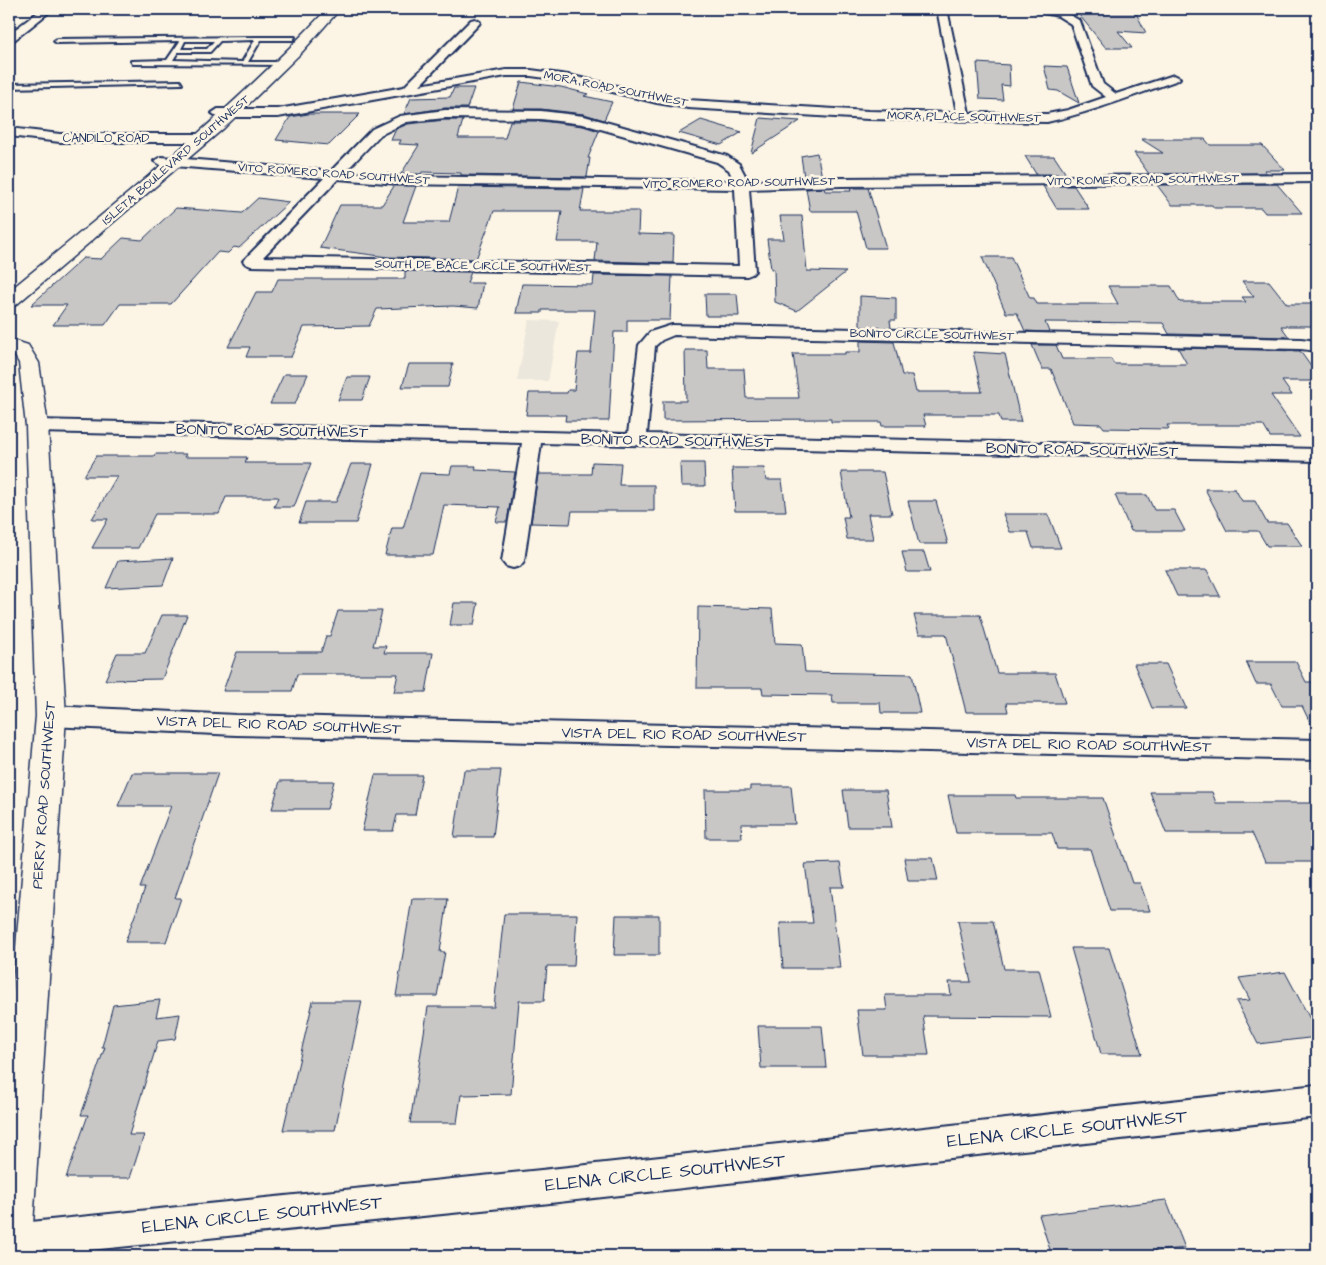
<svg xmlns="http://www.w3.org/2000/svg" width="1326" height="1265" font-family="'Architects Daughter',sans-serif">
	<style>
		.built { fill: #ece7dc }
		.building { fill: #c8c7c6; stroke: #1b2f5e }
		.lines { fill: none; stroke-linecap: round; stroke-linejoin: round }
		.service-casing { stroke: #1b2f5e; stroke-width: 4 }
		.minor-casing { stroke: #1b2f5e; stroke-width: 4 }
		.tertiary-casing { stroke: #1b2f5e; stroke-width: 3 }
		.secondary-casing { stroke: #1b2f5e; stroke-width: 3 }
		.service { fill: #fcf5e5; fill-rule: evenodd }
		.minor { fill: #fcf5e5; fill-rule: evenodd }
		.tertiary { fill: #fcf5e5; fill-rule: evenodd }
		.secondary { fill: #fcf5e5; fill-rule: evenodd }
		.labels { text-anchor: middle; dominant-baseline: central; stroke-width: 5; stroke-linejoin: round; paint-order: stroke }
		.far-street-label { font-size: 12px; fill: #1b2f5e; stroke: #fcf5e5 }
		.street-label { font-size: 15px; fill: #1b2f5e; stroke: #fcf5e5 }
		.near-street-label { font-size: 18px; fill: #1b2f5e; stroke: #fcf5e5 }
	</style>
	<rect width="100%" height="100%" fill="#fcf5e5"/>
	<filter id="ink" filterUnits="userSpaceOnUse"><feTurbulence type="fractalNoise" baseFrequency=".02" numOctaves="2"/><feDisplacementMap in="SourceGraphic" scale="10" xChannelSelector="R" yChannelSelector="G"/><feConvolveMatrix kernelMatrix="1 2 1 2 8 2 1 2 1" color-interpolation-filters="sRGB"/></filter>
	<g filter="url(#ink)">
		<path class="built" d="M529 320 559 321 548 381H517Z"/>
		<g class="building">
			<path d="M1070 9H1134L1146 33 1118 31 1132 48H1106L1080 16Z"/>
			<path d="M977 63 1009 65 1010 86 1001 85 1003 100 980 99Z"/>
			<path d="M1044 66 1067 67 1079 103 1058 91 1050 90Z"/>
			<path d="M521 82 561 87 588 94 584 96 612 102 604 120 584 114 541 109H513Z"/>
			<path d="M454 88H474L467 108H445L404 114 411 98 450 97Z"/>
			<path d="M308 114H360L329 145 276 140 290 117Z"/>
			<path d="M760 118 800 121 751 153Z"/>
			<path d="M445 120H463L458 138H505L510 121H541L583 126 599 131 588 158H590L587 177 461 175V173L422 172 421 174H401L419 145 399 144 401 140H391L396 129 408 124Z"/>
			<path d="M701 120 742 132 721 145 679 133Z"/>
			<path d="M1141 139H1205L1210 145H1262L1285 170H1264L1266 173 1149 174 1134 153H1163Z"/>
			<path d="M817 153 822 177H804L801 156Z"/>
			<path d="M1025 156H1054L1066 174H1036Z"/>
			<path d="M1277 184 1302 213H1265L1261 208H1214L1212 205H1172L1157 185Z"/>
			<path d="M394 186H416L403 222H449L458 187 584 189 580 211H639L638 234 674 235 673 263 595 261 597 242H557L562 211H494L476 259 388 257 320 248 340 205H382Z"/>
			<path d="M1043 186H1074L1089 209H1057Z"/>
			<path d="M824 188 825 191H851L850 188H868L886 248H866L856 211H810L806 189Z"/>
			<path d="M258 198 289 202 239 248 234 247 228 253 218 252 171 304H120L105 325H53L67 305H31L83 258 101 259 123 238 142 240 176 208 242 213Z"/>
			<path d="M780 216H802L807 271 846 272 797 311 775 302 774 269H771L767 239H784Z"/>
			<path d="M982 257H1011L1030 298H1034L1037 304H1118L1108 286H1171L1180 302H1246L1242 297H1254L1242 281H1269L1287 304H1317V326H1281L1289 337 1169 334 1163 323 1045 322 1049 332 1025 331 1017 313H1006Z"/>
			<path d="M405 271 471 272 467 283H483L478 308 453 306 377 309 369 326 304 327 291 357H246L250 347H228L256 292H272L278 279H405Z"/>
			<path d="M594 275 672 276 670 320H627V332H614L609 421H565L566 415H526L529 393H567L568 390H574L578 353H591L595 310H542V313H516L522 284 593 285Z"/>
			<path d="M705 294H737L739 316H706Z"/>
			<path d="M860 296 896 298V320H890L891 328 860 327Z"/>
			<path d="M860 341 894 342 902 375H912L916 392H982L973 352 1005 354 1021 422H1001L999 415H923L926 426H882L881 422H831V419L663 420V401H686L685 350H707L708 369H744L746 398H799L793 354H845V352H860Z"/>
			<path d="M1032 345H1056L1062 359H1111L1114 364H1187L1178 348 1300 351 1317 375V381H1282L1292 395H1271L1300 437H1270L1263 425H1167L1169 429 1104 428 1101 424 1073 423 1051 369H1042Z"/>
			<path d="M409 364H453L448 387H402Z"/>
			<path d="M284 374H308L295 404H270Z"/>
			<path d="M347 377H370L362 400H338Z"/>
			<path d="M155 454H186L184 457H247L245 463H311L294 507H274L278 497H226L219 514H155L138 548H92L108 519H92L117 476H84L96 456H154Z"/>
			<path d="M592 462 621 463 619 485H654V511H572L570 524 531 523 538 474H591Z"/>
			<path d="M680 463H704L705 486H681Z"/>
			<path d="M351 464H373L356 523H299L306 502H336Z"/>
			<path d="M452 466H476L475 470 515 472 507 522H496L500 507 444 505 433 555H385L392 528H403L420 473 450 474Z"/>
			<path d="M732 468H764L766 480H782L786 511H735Z"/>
			<path d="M841 472H883L892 514H868L873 539H847L843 517H849Z"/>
			<path d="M1205 489H1235L1242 501H1255L1267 523H1287L1302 546H1267L1258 531H1227Z"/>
			<path d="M1115 495H1147L1154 510H1174L1185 531H1131Z"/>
			<path d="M908 501H936L948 544H919Z"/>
			<path d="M1003 514H1048L1061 548H1033L1028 532H1010Z"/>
			<path d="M902 552H924L930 572H907Z"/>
			<path d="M173 558 163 585 106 588 118 561Z"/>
			<path d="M1165 570H1207L1220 596H1177Z"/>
			<path d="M454 603H478L474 625H450Z"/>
			<path d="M698 607 772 609 775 643 802 644 805 672 912 674 920 713H881L880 703H833L832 695 763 694 762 688H697Z"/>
			<path d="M338 611H382L373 646H386L384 653H433L426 692H394L398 674H297L292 691H223L237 652H321L326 636H330Z"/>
			<path d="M162 615H187L162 679 105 680 117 653H145Z"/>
			<path d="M914 615H980L997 673H1055L1065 703H1006L1008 712H966L946 634H919Z"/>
			<path d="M1246 662H1296L1306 682H1317V737L1302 706H1282L1271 684H1256Z"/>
			<path d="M1134 664H1166L1186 708H1152Z"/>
			<path d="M464 770H501L493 837H454Z"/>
			<path d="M132 773H218L175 898H181L166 942H125L145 888H140L171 806H118Z"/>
			<path d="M375 775H422L415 815H397L393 831H362Z"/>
			<path d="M280 781H334L327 809H272Z"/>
			<path d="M750 786H791L795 824H741L742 838H706L705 790H750Z"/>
			<path d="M843 790H886L892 827H848Z"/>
			<path d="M1150 792H1212L1216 803H1317V862H1265L1252 833H1166Z"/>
			<path d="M948 795H1015L1016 798H1103L1132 883H1140L1150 911H1110L1090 849H1057L1052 833H956Z"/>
			<path d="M904 858H933L938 881H908Z"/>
			<path d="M840 863 844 887H830L840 968H783L780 923H813L805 864Z"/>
			<path d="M412 899H448L440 952H445L437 996H396Z"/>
			<path d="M504 914H577L574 966H547L544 1001H519L511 1094 461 1095 457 1123H410L428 1007H494Z"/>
			<path d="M616 915H659V955H614Z"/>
			<path d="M958 921H993L1004 969H1039L1051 1017 923 1016 929 1055H863L857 1010H887L885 995H951L949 982H971Z"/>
			<path d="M1071 948H1109L1142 1054H1101Z"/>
			<path d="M1285 972 1317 1032V1037L1258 1044 1236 1001 1250 1000 1239 978Z"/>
			<path d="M160 1000 156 1017 180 1014 175 1039 158 1041 129 1135H144L130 1178H66L88 1115H81L105 1047H102L113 1005Z"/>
			<path d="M313 1001H362L335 1130H283Z"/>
			<path d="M758 1026H822L826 1068H761Z"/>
			<path d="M1166 1200 1185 1248 1112 1256H1052L1039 1215Z"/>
		</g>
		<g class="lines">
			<g class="service-casing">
				<g id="service">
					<path d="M257 37H295L293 40H261L248 62H284L286 65 133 64 131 61 167 60 180 41 57 43 54 41 57 39ZM255 40 242 62 173 60 178 52H210L220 41ZM185 41H214L207 49H181Z"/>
					<path d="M180 81 182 84 9 88V84Z"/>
				</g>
			</g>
			<g class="minor-casing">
				<g id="minor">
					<path d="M42 9H53L13 41 9 42V34Z"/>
					<path d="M937 9H947L969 113 1047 114 1068 110 1106 97 1092 86 1071 24 1058 16 1035 11 1034 9H1051L1065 12 1080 21 1103 84 1116 94 1174 75 1180 78 1178 80C1134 95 1093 112 1047 122L868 119 688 108 657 103 568 81 531 76H506L278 117H218L212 113 218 109H278L404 87 471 20 475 19 480 22 479 24 420 85 506 70H531L568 75 657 95 688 100 868 111 957 113Z"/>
					<path d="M445 110 541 111 584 116 727 156 739 164 748 181 841 178 1317 174V182L841 186 749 189 755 271 752 274 747 276 251 266 246 264 243 261 246 258 324 178 161 165 154 161 161 157 331 171 372 129 400 116ZM445 118 541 119 583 124 717 162 729 170 734 181 398 176 345 172 380 135 407 122ZM338 179 398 184 735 189 739 266 263 257Z"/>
					<path d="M9 128 60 134H203L209 138 203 142H60L9 136Z"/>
					<path d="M672 325 1301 339 1317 341V351L1301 349 674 335 662 340 655 346 647 434 1317 449V461L541 443 524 561 520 566 513 568 506 566 502 561 522 443 37 432 31 430 28 426 31 422 37 420 628 434 639 345 650 332Z"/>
					<path d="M51 706 236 715 1317 740V760L236 735 51 726 42 723 39 716 42 709Z"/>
					<path d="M1317 1085V1117L541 1204 31 1256H9V1225L11 1224 541 1170Z"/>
				</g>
			</g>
			<g class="tertiary-casing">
				<path id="tertiary" d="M9 339 28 345 39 363 48 426 66 716 31 1256H9V1028L36 716 26 426 19 363 13 353 9 352Z"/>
			</g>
			<g class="secondary-casing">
				<path id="secondary" d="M327 9H340L302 52 224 128 16 305 9 307V291C119 201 230 113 327 9Z"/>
			</g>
			<use href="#service" class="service"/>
			<use href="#minor" class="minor"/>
			<use href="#tertiary" class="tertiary"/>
			<use href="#secondary" class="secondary"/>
		</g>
	</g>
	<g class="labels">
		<g class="far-street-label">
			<text transform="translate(616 89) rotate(11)">MORA ROAD SOUTHWEST</text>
			<text transform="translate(964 117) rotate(1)">MORA PLACE SOUTHWEST</text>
			<text x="106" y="138">CANDILO ROAD</text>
			<text transform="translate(176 160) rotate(-41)">ISLETA BOULEVARD SOUTHWEST</text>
			<text transform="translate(334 174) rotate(4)">VITO ROMERO ROAD SOUTHWEST</text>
			<text transform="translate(1143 180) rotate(-1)">VITO ROMERO ROAD SOUTHWEST</text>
			<text transform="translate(739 183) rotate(-1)">VITO ROMERO ROAD SOUTHWEST</text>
			<text transform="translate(483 266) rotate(1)">SOUTH DE BACE CIRCLE SOUTHWEST</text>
			<text transform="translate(932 335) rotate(1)">BONITO CIRCLE SOUTHWEST</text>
		</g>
		<g class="street-label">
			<text transform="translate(272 431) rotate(1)">BONITO ROAD SOUTHWEST</text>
			<text transform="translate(677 441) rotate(1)">BONITO ROAD SOUTHWEST</text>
			<text transform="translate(1082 450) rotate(1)">BONITO ROAD SOUTHWEST</text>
			<text transform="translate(279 725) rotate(2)">VISTA DEL RIO ROAD SOUTHWEST</text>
			<text transform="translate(684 735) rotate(1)">VISTA DEL RIO ROAD SOUTHWEST</text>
			<text transform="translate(1089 745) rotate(1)">VISTA DEL RIO ROAD SOUTHWEST</text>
			<text transform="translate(44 795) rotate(-86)">PERRY ROAD SOUTHWEST</text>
		</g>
		<g class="near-street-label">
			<text transform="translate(1067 1129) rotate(-6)">ELENA CIRCLE SOUTHWEST</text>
			<text transform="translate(665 1173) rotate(-6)">ELENA CIRCLE SOUTHWEST</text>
			<text transform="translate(262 1215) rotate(-6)">ELENA CIRCLE SOUTHWEST</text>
		</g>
	</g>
	<rect width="1326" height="1265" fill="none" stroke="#fcf5e5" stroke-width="30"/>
	<rect x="15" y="15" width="1296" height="1235" fill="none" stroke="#1b2f5e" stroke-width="2" filter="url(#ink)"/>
</svg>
